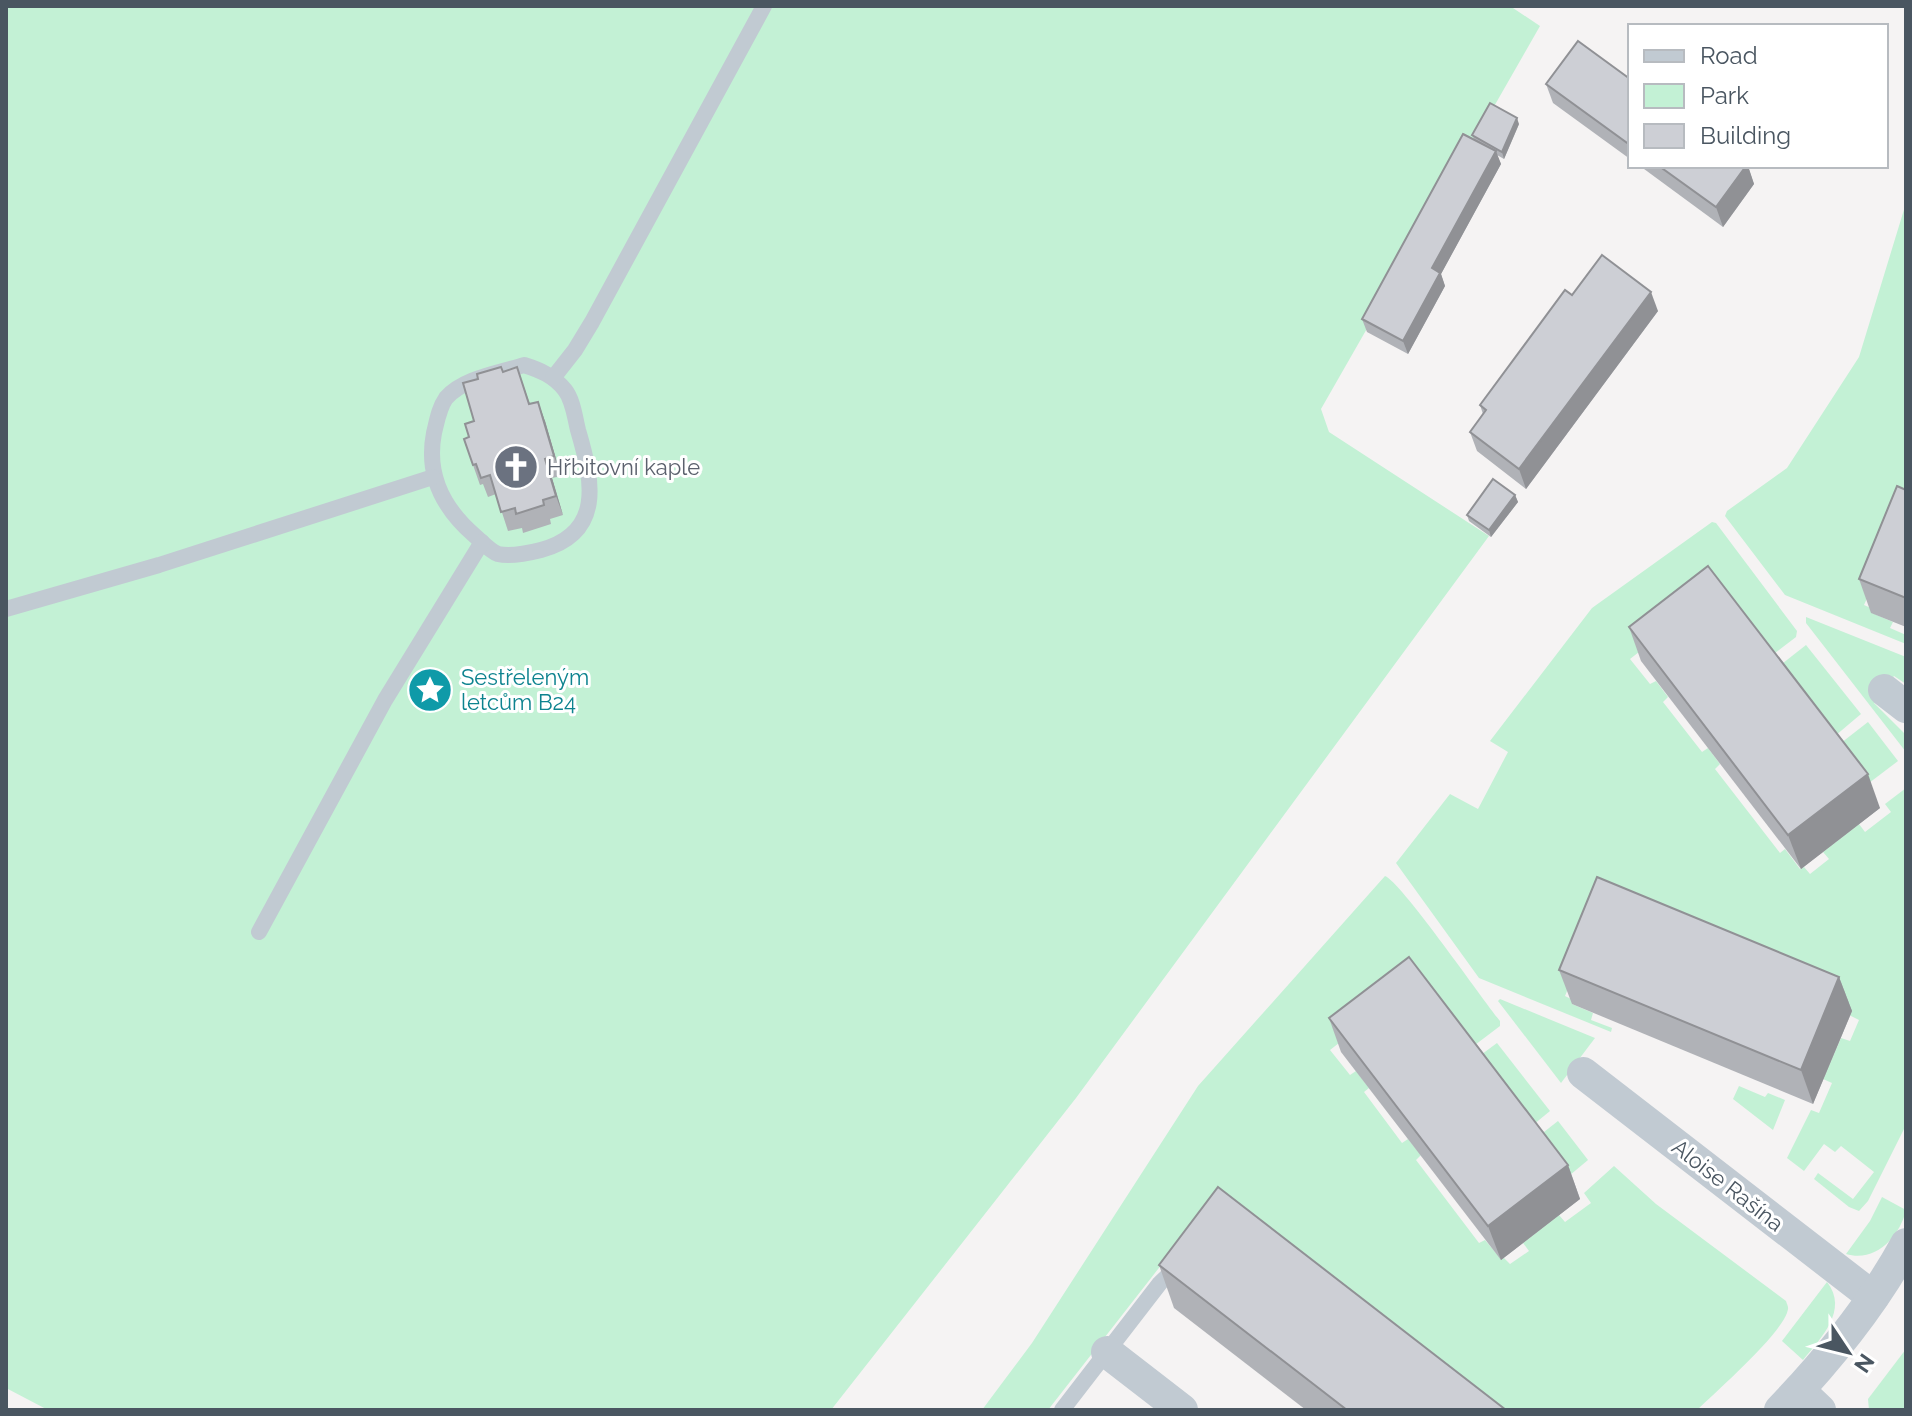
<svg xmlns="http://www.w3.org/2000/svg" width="1912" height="1416" font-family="Raleway,sans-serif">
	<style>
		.green { fill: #c3f1d5 }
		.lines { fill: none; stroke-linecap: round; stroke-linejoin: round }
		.lane { stroke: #c1cad2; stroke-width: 16 }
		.street { stroke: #c1cad2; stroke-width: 32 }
		.wall { fill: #b0b2b7 }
		.shaded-wall { fill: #909195 }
		.building { fill: #cdcfd5; stroke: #909195; stroke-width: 2 }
		.labels { text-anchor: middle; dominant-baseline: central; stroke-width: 6; stroke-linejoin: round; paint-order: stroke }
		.worship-label { font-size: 22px; fill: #5b616d; stroke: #fff; text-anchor: start }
		.culture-label { font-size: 22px; fill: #0d838f; stroke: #fff; text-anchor: start }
		.street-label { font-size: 22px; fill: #4a5661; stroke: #fff }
	</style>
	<rect width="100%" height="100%" fill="#f5f3f3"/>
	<g class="green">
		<path d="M6 6H1510L1540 26 1321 409 1329 432 1489 536 1076 1098 831 1410H48L6 1388Z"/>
		<path d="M1906 203V511L1864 605 1873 609 1872 613 1893 622 1890 628 1906 635V644L1785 595 1725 516 1727 511 1787 468 1859 357Z"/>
		<path d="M1712 522 1716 523 1797 631 1796 637 1775 653 1759 632 1657 638 1630 659 1650 684 1656 681 1668 697 1663 702 1702 752 1708 748 1720 764 1715 769 1780 853 1785 849 1800 869 1804 867 1810 874 1829 859 1823 852 1859 824 1865 832 1891 812 1885 804 1906 788V1125L1868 1201 1859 1211 1849 1207 1814 1179 1818 1173 1853 1199 1874 1172 1841 1146 1835 1152 1824 1144 1804 1171 1787 1158 1811 1110 1819 1113 1832 1083 1823 1079 1841 1038 1850 1041 1859 1020 1849 1015 1851 1011 1827 1001 1574 974 1565 996 1573 1000 1572 1004 1593 1013 1591 1020 1612 1028 1611 1032 1479 978 1396 863 1450 794 1478 809 1508 752 1490 741 1592 608Z"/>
		<path d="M1806 617 1906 657V684L1894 676 1874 703 1906 735V752L1806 623Z"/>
		<path d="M1806 645 1861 714 1829 741 1774 670Z"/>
		<path d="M1868 722 1898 761 1869 783 1841 743Z"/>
		<path d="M1385 876C1401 882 1482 999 1500 1021V1026L1467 1051 1357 1029 1330 1050 1350 1075 1356 1071 1369 1088 1364 1092 1402 1143 1408 1139 1421 1155 1416 1160 1479 1243 1485 1240 1501 1259 1504 1258 1510 1264 1529 1251 1523 1243 1559 1215 1565 1222 1591 1203 1584 1193 1614 1166 1656 1204 1786 1301C1788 1307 1789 1307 1787 1313 1778 1337 1717 1391 1697 1410H1466L1169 1255 1048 1410H982L1032 1343 1198 1086Z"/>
		<path d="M1500 999 1595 1038 1561 1083 1498 1001Z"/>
		<path d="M1497 1043 1550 1111 1533 1125 1474 1060Z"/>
		<path d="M1739 1086 1765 1097 1768 1093 1785 1100 1773 1130 1733 1099Z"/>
		<path d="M1558 1121 1588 1160 1570 1175 1535 1139Z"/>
		<path d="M1882 1197 1906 1210C1900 1236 1876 1263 1846 1254L1870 1221Z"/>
		<path d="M1827 1282C1849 1310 1821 1338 1803 1360L1782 1341Z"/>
		<path d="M1906 1349V1410H1869L1868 1399Z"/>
	</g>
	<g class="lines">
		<g class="lane">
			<path d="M524 365C540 370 554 376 565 390 573 400 575 418 578 430 593 481 604 533 541 550 529 553 511 557 498 554 490 551 481 541 474 535 443 508 426 474 434 433 437 421 439 408 446 398 463 378 500 373 524 365Z"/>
			<path d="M553 378 575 350 592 322 764 6"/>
			<path d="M6 609 159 565 433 477"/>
			<path d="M259 932 385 700 482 542"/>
			<path d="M1062 1410 1160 1283 1178 1266"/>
		</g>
		<g class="street">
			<path d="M1884 690 1906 707"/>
			<path d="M1583 1073 1873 1297"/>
			<path d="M1107 1352 1182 1410"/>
			<path d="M1799 1390 1820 1410"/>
			<path d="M1780 1410C1828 1360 1873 1305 1906 1244"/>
		</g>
	</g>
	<g class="wall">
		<path d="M1630 79V159L1553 103 1546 84Z"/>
		<path d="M1519 124 1504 159 1497 155 1501 164 1441 274 1445 286 1408 354 1367 332 1362 319 1474 139 1472 135Z"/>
		<path d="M1640 166H1748L1754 184 1723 227Z"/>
		<path d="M1572 295 1658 311 1526 489 1477 451 1470 432 1483 414 1480 405Z"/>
		<path d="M517 367 530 404 545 421 561 476 552 478 563 515 550 519 551 524 523 533 522 528 508 531 496 494 488 497 483 484 480 485 473 465 469 437 474 421 503 372Z"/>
		<path d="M1906 490V627L1871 613 1859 579Z"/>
		<path d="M1515 495 1518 502 1491 537 1469 521 1467 515Z"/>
		<path d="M1629 627 1880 808 1801 869 1641 661Z"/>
		<path d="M1559 970 1839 977 1852 1011 1813 1104 1572 1004Z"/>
		<path d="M1329 1018 1568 1165 1580 1199 1501 1260 1341 1052Z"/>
		<path d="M1159 1265 1506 1410H1306L1174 1308Z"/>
	</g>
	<g class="shaded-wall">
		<path d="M1517 118 1519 124 1504 159 1502 152Z"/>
		<path d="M1496 151 1501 164 1441 274 1445 286 1408 354 1403 341 1432 268Z"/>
		<path d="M1746 166H1748L1754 184 1723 227 1716 207Z"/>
		<path d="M1651 292 1658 311 1526 489 1519 469Z"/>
		<path d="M538 402 545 421 561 476 554 456Z"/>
		<path d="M545 459 552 478 563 515 556 496Z"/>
		<path d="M1515 495 1518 502 1491 537 1489 530Z"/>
		<path d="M1868 774 1880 808 1801 869 1788 835Z"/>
		<path d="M1839 977 1852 1011 1813 1104 1801 1070Z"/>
		<path d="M1568 1165 1580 1199 1501 1260 1488 1226Z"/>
	</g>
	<g class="building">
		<path d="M1578 41 1630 79V145L1546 84Z"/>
		<path d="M1490 103 1517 118 1502 152 1472 135Z"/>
		<path d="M1463 134 1496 151 1432 268 1440 273 1403 341 1362 319Z"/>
		<path d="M1659 166H1746L1716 207Z"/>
		<path d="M1602 255 1651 292 1519 469 1470 432 1486 410 1480 405 1565 290 1572 295Z"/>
		<path d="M501 367 503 372 517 367 529 404 538 402 554 456 545 459 556 496 543 500 544 505 516 514 515 508 501 512 490 475 481 478 476 464 473 465 464 439 469 437 465 424 474 421 463 383 478 379 477 374Z"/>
		<path d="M1493 479 1515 495 1489 530 1467 515Z"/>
		<path d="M1897 486 1906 490V598L1859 579Z"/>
		<path d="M1708 566 1868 774 1788 835 1629 627Z"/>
		<path d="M1597 877 1839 977 1801 1070 1559 970Z"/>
		<path d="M1409 957 1568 1165 1488 1226 1329 1018Z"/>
		<path d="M1218 1187 1506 1410H1347L1159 1265Z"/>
	</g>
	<defs>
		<g id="church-disc" transform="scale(2.3)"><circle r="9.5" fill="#6b7280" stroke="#fff"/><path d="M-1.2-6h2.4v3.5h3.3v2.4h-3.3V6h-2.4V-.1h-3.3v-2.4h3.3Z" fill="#fff"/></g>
		<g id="sight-disc" transform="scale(2.3)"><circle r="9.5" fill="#0f9aa8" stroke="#fff"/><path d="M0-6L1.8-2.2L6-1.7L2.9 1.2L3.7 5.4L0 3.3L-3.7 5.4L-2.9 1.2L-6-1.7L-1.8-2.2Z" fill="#fff"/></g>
	</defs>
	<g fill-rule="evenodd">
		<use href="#church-disc" x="516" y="467"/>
		<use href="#sight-disc" x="430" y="690"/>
	</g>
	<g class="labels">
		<g class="worship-label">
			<text x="547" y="467">Hřbitovní kaple</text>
		</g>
		<g class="culture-label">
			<text x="461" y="677">Sestřeleným<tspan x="461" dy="25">letcům B24</tspan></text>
		</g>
		<g class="street-label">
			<text transform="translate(1728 1185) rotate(38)">Aloise Rašína</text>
		</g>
	</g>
	<rect width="1912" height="1416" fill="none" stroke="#4a5661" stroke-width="16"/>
	<rect x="1628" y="24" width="260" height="144" fill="#ffffff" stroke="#b7bbc0" stroke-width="2"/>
	<rect x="1644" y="50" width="40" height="12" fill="#c1cad2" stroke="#b7bbc0" stroke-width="2"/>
	<text x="1700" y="64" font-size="24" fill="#4a5661">Road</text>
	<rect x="1644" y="84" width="40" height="24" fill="#c3f1d5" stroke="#b7bbc0" stroke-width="2"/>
	<text x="1700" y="104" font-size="24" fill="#4a5661">Park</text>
	<rect x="1644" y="124" width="40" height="24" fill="#cdcfd5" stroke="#b7bbc0" stroke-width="2"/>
	<text x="1700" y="144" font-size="24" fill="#4a5661">Building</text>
	<g transform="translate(1848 1352) rotate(125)" stroke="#ffffff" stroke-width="6" paint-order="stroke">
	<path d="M0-6L14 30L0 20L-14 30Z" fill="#4a5661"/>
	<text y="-12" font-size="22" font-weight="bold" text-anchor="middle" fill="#4a5661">N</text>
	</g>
</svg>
